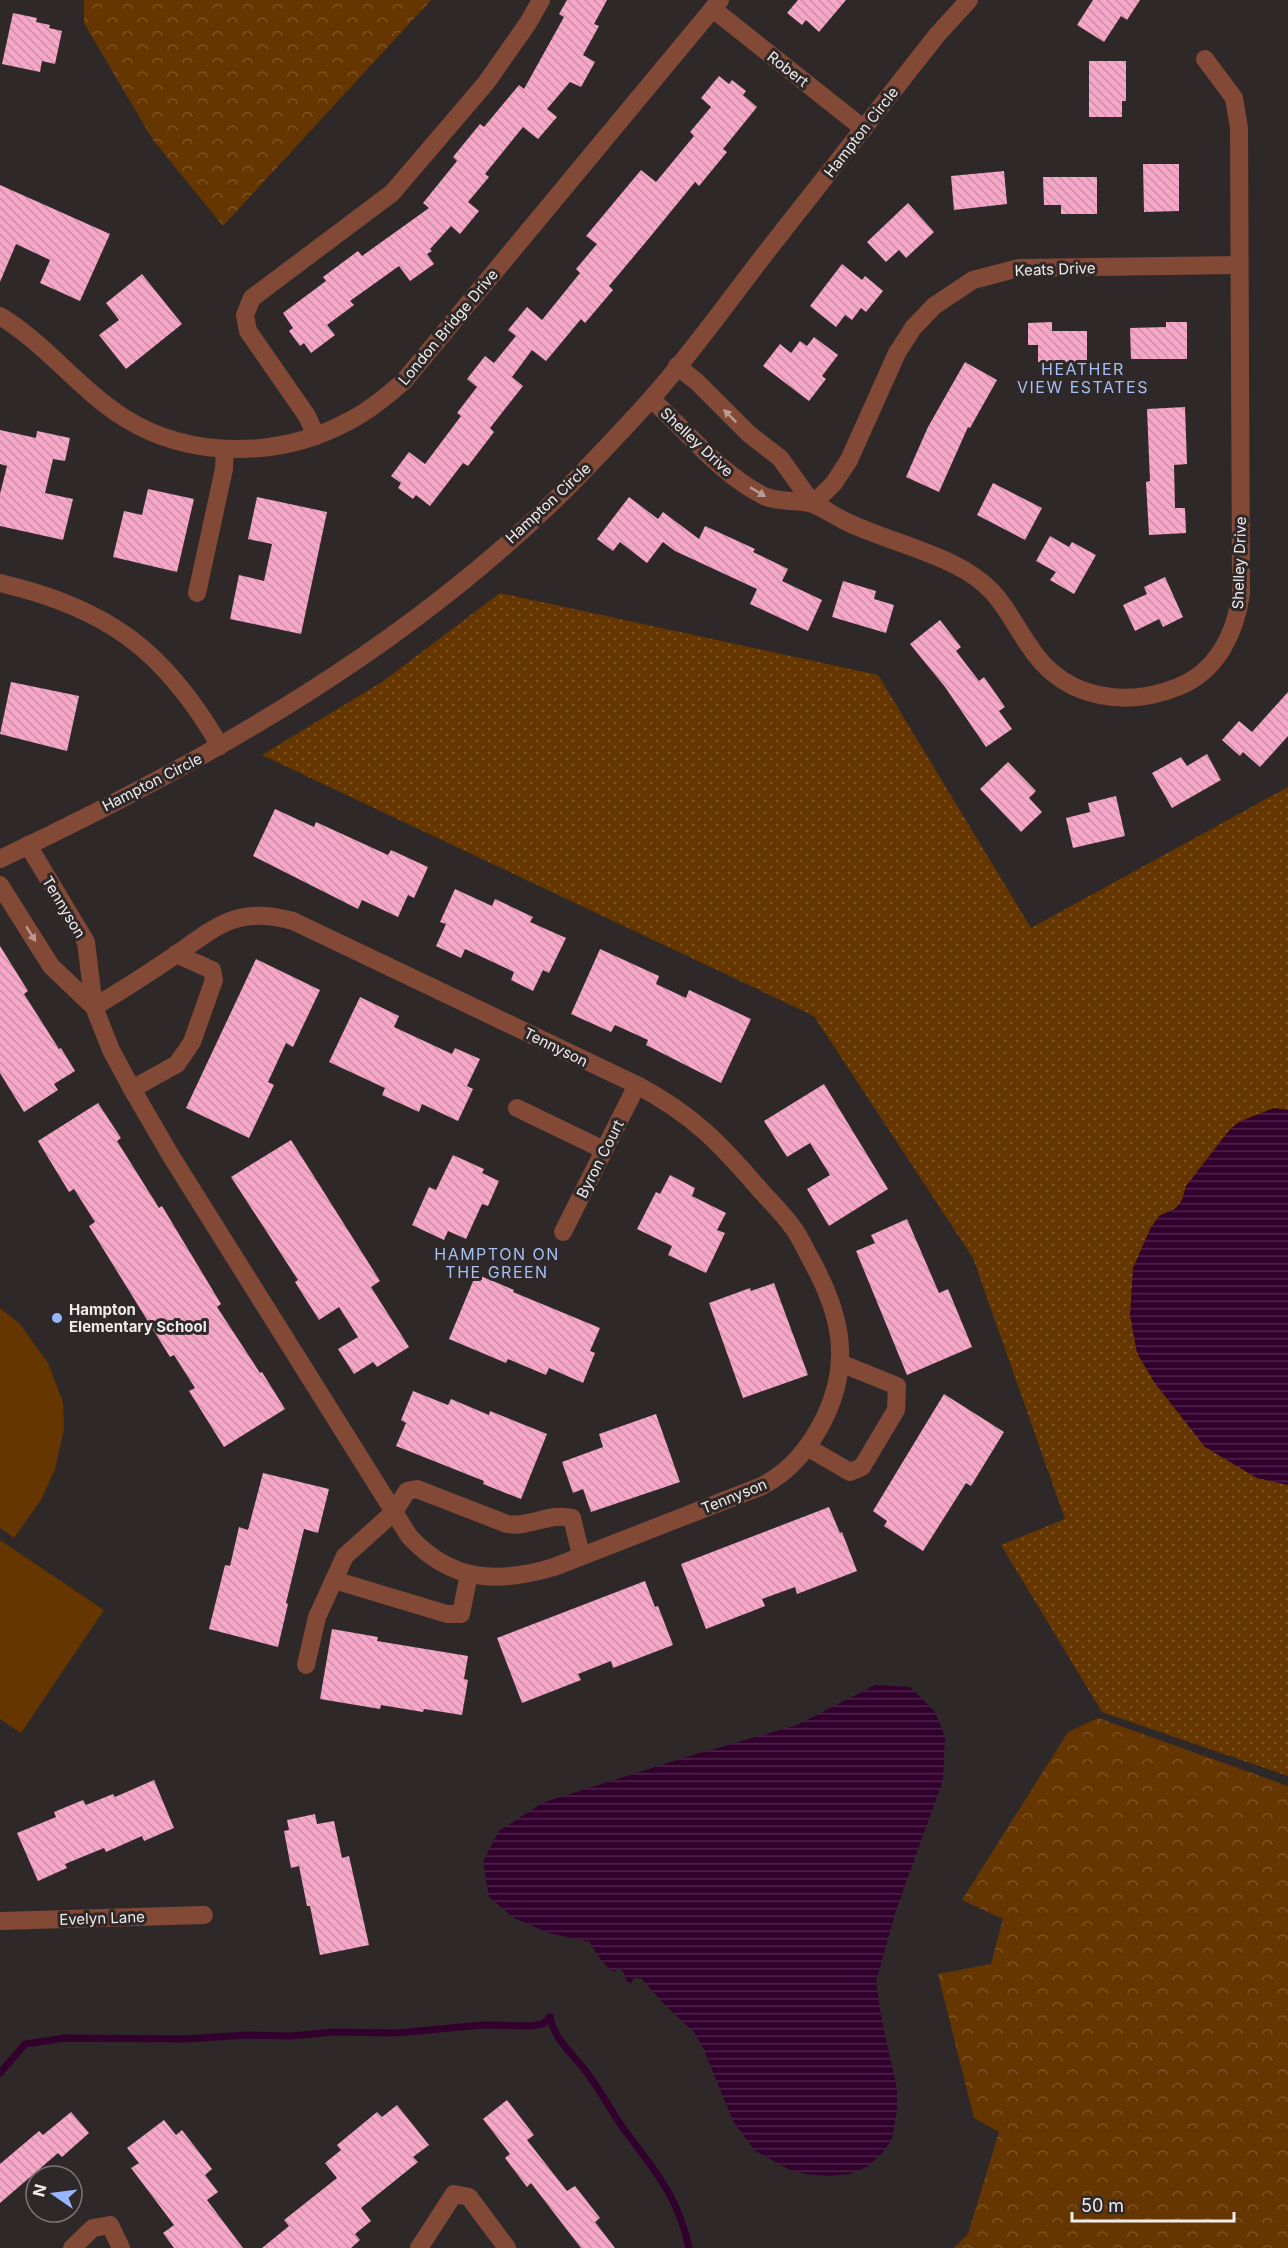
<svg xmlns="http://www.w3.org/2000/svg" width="1288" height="2248" font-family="Inter,sans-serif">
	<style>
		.grass { fill: url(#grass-dots) }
		.forest { fill: url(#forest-crowns) }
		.park { fill: #663601 }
		.water { fill: url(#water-rules) }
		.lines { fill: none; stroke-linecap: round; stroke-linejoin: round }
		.stream { stroke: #31002d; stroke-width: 7 }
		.building { fill: url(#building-back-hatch) }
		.minor { stroke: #834937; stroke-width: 18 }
		.oneway { fill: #ba9a91 }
		.poi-dot { fill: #96b6fd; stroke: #2f2829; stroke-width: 2 }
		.labels { text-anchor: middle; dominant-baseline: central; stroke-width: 6; stroke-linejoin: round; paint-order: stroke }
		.street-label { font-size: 15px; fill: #f0ebeb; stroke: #2f2829 }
		.poi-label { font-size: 15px; font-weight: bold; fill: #f0ebeb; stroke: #2f2829; text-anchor: start }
		.neighbourhood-label { font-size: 16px; letter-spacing: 1.5px; fill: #a6bff4; stroke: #2f2829 }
	</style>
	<defs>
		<pattern id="grass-dots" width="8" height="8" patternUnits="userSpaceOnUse" patternTransform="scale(1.5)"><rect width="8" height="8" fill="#663601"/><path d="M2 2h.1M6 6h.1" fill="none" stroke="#7c5326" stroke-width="1.8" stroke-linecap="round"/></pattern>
		<pattern id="forest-crowns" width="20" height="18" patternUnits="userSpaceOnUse" patternTransform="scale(1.5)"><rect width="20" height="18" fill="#663601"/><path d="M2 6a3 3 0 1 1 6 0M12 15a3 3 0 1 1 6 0" fill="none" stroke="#7c5326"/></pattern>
		<pattern id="water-rules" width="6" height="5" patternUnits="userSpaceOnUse" patternTransform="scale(1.5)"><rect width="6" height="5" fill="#31002d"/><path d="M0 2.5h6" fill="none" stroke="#4f254c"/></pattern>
		<pattern id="building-back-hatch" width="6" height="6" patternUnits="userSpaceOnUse" patternTransform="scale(1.5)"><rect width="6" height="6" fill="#f6a7c7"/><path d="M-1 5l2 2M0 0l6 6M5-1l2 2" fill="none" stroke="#ca8fa7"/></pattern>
	</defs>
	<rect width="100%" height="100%" fill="#2f2829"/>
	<path class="grass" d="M500 593 878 675 1031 928 1288 787V1776L1102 1712 1001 1545 1065 1519 973 1258 814 1016 262 755 382 682Z"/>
	<g class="forest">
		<path d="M84 0H431L223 226 153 140 84 23Z"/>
		<path d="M1098 1718 1288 1786V2248H954L968 2234 999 2132 974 2118 938 1974 991 1964 1003 1919 962 1900 1068 1732Z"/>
	</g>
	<g class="park">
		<path d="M0 1308 20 1324 48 1363 63 1402 64 1429 55 1469 41 1500 14 1538 0 1528Z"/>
		<path d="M0 1540 104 1610 21 1733 0 1719Z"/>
	</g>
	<g class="water">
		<path d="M1274 1108 1288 1110V1485L1257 1478 1205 1447 1154 1382 1137 1353 1130 1315 1133 1268 1150 1229 1159 1216 1176 1208 1182 1200 1186 1186 1231 1128 1241 1121Z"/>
		<path d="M875 1685 910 1687 935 1712 945 1737 943 1780 896 1910 876 1982 882 2021 897 2089V2109L894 2128 891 2141 881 2154 867 2167 849 2174 830 2176 805 2174 790 2170 754 2150 733 2121 703 2048 694 2032 663 2003 641 1978H634L631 1983 627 1982 624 1973 618 1968 614 1972C604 1966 596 1953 590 1942L549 1933 514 1918 489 1897 483 1862 499 1831 542 1803 683 1758 797 1725Z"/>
	</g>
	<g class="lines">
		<g class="stream">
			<path d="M550 2017C554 2038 572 2054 585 2070 599 2088 610 2109 623 2128 654 2170 678 2195 689 2248"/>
			<path d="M0 2073 25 2044 65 2038 186 2039 247 2035 291 2036 334 2032 397 2033 482 2025 529 2026 543 2024 550 2017"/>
		</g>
	</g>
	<g class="building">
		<path d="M567 0H607L594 24 599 26 583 55 595 62 581 87 570 82 547 109 557 117 538 139 523 127 485 174 489 177 468 202 479 211 460 234 451 226 430 249 432 251 427 254 434 264 410 281 399 266 350 301 354 305 327 325 335 335 311 353 304 343 300 346 289 331 293 328 283 313 326 281 323 277 358 251 362 256 429 208 423 203 457 161 453 157 480 124 484 127 519 85 524 89 564 17 559 14Z"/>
		<path d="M798 0H846L819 32 806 20 802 25 787 13Z"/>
		<path d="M1093 0H1140L1127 20 1121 16 1104 42 1077 25Z"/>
		<path d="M13 13 37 18 36 22 50 25 49 28 62 31 55 64 42 61 40 72 2 64Z"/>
		<path d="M1089 61H1126V101H1122V117H1089Z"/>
		<path d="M719 76 729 84 732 80 746 91 743 95 757 107 723 149 727 152 699 186 695 182 650 237 609 286 613 290 585 323 581 319 546 361 532 350 512 377 523 386 490 428 494 432 468 466 463 463 430 506 416 495 413 499 398 488 401 483 391 476 409 452 425 464 461 416 457 413 477 387 467 379 485 356 494 363 516 336 508 330 527 307 542 320 580 273 576 269 597 244 586 236 641 170 656 182 694 136 690 132 711 107 701 98Z"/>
		<path d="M1143 164H1179V211L1144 212Z"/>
		<path d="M1004 171 1007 204 954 210 951 176Z"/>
		<path d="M1043 177H1097V214H1061V205H1044Z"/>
		<path d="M0 185 110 234 80 301 40 283 50 260 16 244 0 282Z"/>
		<path d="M908 203 934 232 906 258 899 250 886 262 867 242Z"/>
		<path d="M842 264 862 280 865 276 883 291 866 312 861 308 852 320 845 315 836 327 810 306Z"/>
		<path d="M142 274 182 324 126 369 99 335 119 320 106 303Z"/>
		<path d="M1052 322V331H1087V362H1038V345H1028V323Z"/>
		<path d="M1166 322H1187V359H1131L1130 328 1166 327Z"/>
		<path d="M814 337 838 355 822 376 826 379 809 401 763 366 780 344 791 353 800 341 807 346Z"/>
		<path d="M965 362 997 380 970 428 968 427 939 492 906 477 928 427Z"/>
		<path d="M1185 407 1187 464 1174 465 1175 508H1185L1186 533 1149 535 1146 482 1150 481 1147 409Z"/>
		<path d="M0 430 36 438 37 431 70 438 65 461 53 459 45 493 73 499 63 540 0 526V494L7 466 0 464Z"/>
		<path d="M993 483 1042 508 1025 540 977 515Z"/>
		<path d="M148 489 194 499 177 572 113 557 124 511 142 515Z"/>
		<path d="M257 497 327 512 301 634 230 619 239 575 264 581 272 544 248 539Z"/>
		<path d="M629 497 658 519 663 512 699 539 705 526 755 549 753 552 788 569 782 581 822 600 808 631 750 604 757 589 675 551 663 542 647 563 620 542 613 551 597 539Z"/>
		<path d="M1050 536 1069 547 1072 542 1096 555 1074 594 1050 580 1056 572 1036 561Z"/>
		<path d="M1165 577 1183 617 1163 627 1159 619 1135 631 1123 605 1147 594 1144 587Z"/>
		<path d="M843 581 876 591 874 599 894 605 886 633 832 617Z"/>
		<path d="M940 620 961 647 956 651 979 681 984 677 1005 707 999 711 1012 729 986 747 945 687 910 644Z"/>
		<path d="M11 682 79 696 67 751 0 734Z"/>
		<path d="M1288 692V736L1260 767 1243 752 1240 756 1222 740 1239 721 1252 732Z"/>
		<path d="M1207 754 1221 780 1172 808 1152 773 1181 757 1187 766Z"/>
		<path d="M1008 762 1036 791 1029 798 1042 812 1021 832 980 789Z"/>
		<path d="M1116 796 1125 836 1073 848 1066 818 1090 812 1088 803Z"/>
		<path d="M275 809 314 827 316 822 388 855 391 850 428 867 414 898 408 895 398 917 362 900 358 909 253 856Z"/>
		<path d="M455 889 492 906 495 899 533 917 530 922 566 938 549 973 543 970 533 991 511 980 514 972 465 949 461 958 436 946 446 924 440 922Z"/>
		<path d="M0 946 28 991 24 994 59 1049 61 1048 75 1071 54 1084 58 1090 24 1112 0 1073Z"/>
		<path d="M600 949 659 976 656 984 686 998 689 990 751 1019 721 1083 646 1045 648 1040 615 1025 611 1032 571 1014Z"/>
		<path d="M256 959 320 990 293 1047 286 1043 268 1082 274 1085 249 1138 186 1108Z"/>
		<path d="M360 997 399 1016 394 1027 452 1054 455 1048 480 1059 467 1086 473 1089 458 1121 422 1104 419 1112 382 1095 385 1088 329 1062Z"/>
		<path d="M824 1084 888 1189 829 1226 807 1189 830 1175 810 1143 787 1157 764 1121Z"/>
		<path d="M98 1103 121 1138 117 1141 159 1208 162 1206 221 1304 217 1307 260 1373 262 1372 285 1409 224 1447 189 1391 195 1388 174 1355 170 1357 89 1226 95 1222 74 1189 69 1192 38 1141Z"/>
		<path d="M291 1140 380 1281 371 1287 409 1347 377 1367 373 1362 354 1374 338 1349 358 1337 339 1307 319 1320 295 1282 298 1280 231 1177Z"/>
		<path d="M453 1155 484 1169 482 1173 499 1181 488 1206 482 1204 466 1239 448 1231 444 1240 412 1225 429 1187 436 1190Z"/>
		<path d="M670 1175 695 1188 692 1196 726 1213 717 1230 725 1233 706 1273 668 1255 672 1246 637 1229 656 1192 660 1194Z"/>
		<path d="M907 1219 939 1293 948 1289 972 1347 907 1375 856 1251 875 1243 871 1235Z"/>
		<path d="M476 1274 514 1290 513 1292 600 1328 590 1351 595 1353 583 1383 549 1368 546 1375 508 1359 506 1363 449 1339Z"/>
		<path d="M774 1283 808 1375 743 1398 709 1303 750 1288 751 1291Z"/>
		<path d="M413 1391 448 1405 451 1399 489 1415 490 1411 547 1434 521 1499 483 1484 484 1481 396 1446 406 1423 401 1420Z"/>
		<path d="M944 1394 1004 1432 971 1486 966 1483 923 1551 884 1526 887 1521 873 1511Z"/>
		<path d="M656 1414 680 1482 591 1512 583 1489 573 1493 562 1462 603 1447 599 1434Z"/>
		<path d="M263 1473 329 1489 318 1533 304 1529 286 1603 288 1604 278 1647 209 1629 225 1565 230 1566 239 1527 248 1530Z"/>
		<path d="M829 1507 840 1533 842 1532 857 1571 797 1594 795 1587 762 1599 765 1606 706 1629 681 1564Z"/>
		<path d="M645 1581 655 1607 658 1606 673 1645 613 1668 611 1661 578 1674 581 1680 522 1703 497 1638Z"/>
		<path d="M332 1629 378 1637 377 1641 468 1656 464 1679 468 1680 462 1715 424 1709 423 1712 381 1705 380 1709 320 1699Z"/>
		<path d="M154 1780 174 1828 144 1841 142 1836 106 1852 104 1848 65 1864 67 1868 38 1881 17 1833 56 1817 54 1812 83 1800 86 1805 113 1794 115 1797Z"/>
		<path d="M315 1814 317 1824 334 1821 342 1858 349 1856 369 1945 320 1955 310 1906H307L299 1866 291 1868 284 1831 289 1830 287 1820Z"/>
		<path d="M507 2100 534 2135 527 2140 567 2191 575 2186 600 2218 595 2222 615 2248H581L531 2183 527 2187 505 2158 510 2154 483 2119Z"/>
		<path d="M397 2105 429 2145 413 2157 418 2162 361 2208 371 2221 355 2234 360 2240 351 2248H262L289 2226 284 2220 337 2178 325 2163 341 2150 337 2145 377 2112 382 2117Z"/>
		<path d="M71 2112 89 2133 62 2157 58 2153 0 2203V2164L39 2131 43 2135Z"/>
		<path d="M164 2120 176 2135 182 2130 212 2169 205 2175 218 2192 207 2200 243 2248H174L163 2233 174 2225 131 2168 139 2163 127 2148Z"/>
	</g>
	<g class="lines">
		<g class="minor">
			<path d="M713 9 864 129"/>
			<path d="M0 316C46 344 78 388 123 417 190 460 281 458 349 421 369 411 387 396 404 381L720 0"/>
			<path d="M677 366 697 382 749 434 780 458 813 504"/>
			<path d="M651 399C688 432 719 473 764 496 779 503 798 499 813 504 826 509 837 518 849 523 884 539 921 548 955 565 1003 589 1006 615 1035 654 1069 700 1128 707 1178 687 1217 671 1235 634 1241 594L1239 128 1234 98 1205 59"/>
			<path d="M316 436 307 416 248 331 245 315 252 298 392 193 486 83 528 23 541 0"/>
			<path d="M813 504 834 483 849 460 897 353 913 328 934 306 973 280 1019 268 1239 265"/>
			<path d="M0 583C108 608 165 651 220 746"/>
			<path d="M197 593 224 469 225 449"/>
			<path d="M28 845 86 942 94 1007 111 1050 132 1089 171 1156 409 1536C451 1582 497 1584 554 1567L762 1486C791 1471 811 1446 825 1417 853 1359 839 1309 809 1256 804 1247 800 1237 794 1229 784 1215 772 1203 761 1191 720 1143 693 1115 637 1085L293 921C234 904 213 930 168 960 143 977 119 992 94 1007"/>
			<path d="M0 859C209 760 413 645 576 479 601 453 626 427 650 400 692 353 729 300 768 250 824 178 881 107 937 35L969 0"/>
			<path d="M0 885 51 966 94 1007"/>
			<path d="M132 1089 177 1064 192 1042 214 980 212 970 176 954"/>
			<path d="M517 1108 604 1150"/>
			<path d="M563 1232 637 1085"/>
			<path d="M807 1447 850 1472 862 1467 896 1410 897 1386 840 1363"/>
			<path d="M334 1580 447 1614H461L469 1574"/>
			<path d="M306 1665 317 1617 345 1556 394 1512 407 1491 417 1489 507 1524C529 1528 550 1512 572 1518L581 1555"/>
			<path d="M0 1921 204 1915"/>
			<path d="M72 2248 93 2228 110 2225 121 2248"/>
			<path d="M419 2248 454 2194 469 2197 507 2248"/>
		</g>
	</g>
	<defs><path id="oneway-solid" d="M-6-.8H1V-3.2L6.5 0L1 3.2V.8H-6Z" transform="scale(1.5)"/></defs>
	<g class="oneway">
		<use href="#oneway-solid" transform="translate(730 416) rotate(-135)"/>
		<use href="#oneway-solid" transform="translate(758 492) rotate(31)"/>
		<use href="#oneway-solid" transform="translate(31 934) rotate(58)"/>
	</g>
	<circle class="poi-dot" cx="57" cy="1318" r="6"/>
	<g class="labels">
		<g class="street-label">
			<text transform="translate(788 69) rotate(38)">Robert</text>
			<text transform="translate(861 132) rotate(-52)">Hampton Circle</text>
			<text transform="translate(1055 269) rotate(-2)">Keats Drive</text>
			<text transform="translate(448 327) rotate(-50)">London Bridge Drive</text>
			<text transform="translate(697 442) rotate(43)">Shelley Drive</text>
			<text transform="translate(548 503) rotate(-43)">Hampton Circle</text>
			<text transform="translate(1239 563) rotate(-88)">Shelley Drive</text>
			<text transform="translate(152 782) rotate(-27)">Hampton Circle</text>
			<text transform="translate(64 907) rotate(59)">Tennyson</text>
			<text transform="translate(556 1047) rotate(26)">Tennyson</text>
			<text transform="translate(600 1159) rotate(-63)">Byron Court</text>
			<text transform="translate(734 1496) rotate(-22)">Tennyson</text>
			<text transform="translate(102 1918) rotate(-2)">Evelyn Lane</text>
		</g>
		<g class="poi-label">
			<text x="69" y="1309">Hampton<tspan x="69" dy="17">Elementary School</tspan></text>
		</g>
		<g class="neighbourhood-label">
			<text x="1083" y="369">HEATHER<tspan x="1083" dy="18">VIEW ESTATES</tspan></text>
			<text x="497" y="1254">HAMPTON ON<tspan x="497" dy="18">THE GREEN</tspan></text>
		</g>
	</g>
	<g transform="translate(54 2194) rotate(284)"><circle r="28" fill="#2f2829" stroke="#7c7677" stroke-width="1.5"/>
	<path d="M0-4.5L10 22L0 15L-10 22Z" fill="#96b6fd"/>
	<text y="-9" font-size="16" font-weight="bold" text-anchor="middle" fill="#f0ebeb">N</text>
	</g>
	<path d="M1072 2212v9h162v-9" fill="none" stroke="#f0ebeb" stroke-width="3"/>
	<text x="1081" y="2212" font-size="18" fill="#f0ebeb" stroke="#2f2829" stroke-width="4.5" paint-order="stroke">50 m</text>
</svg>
